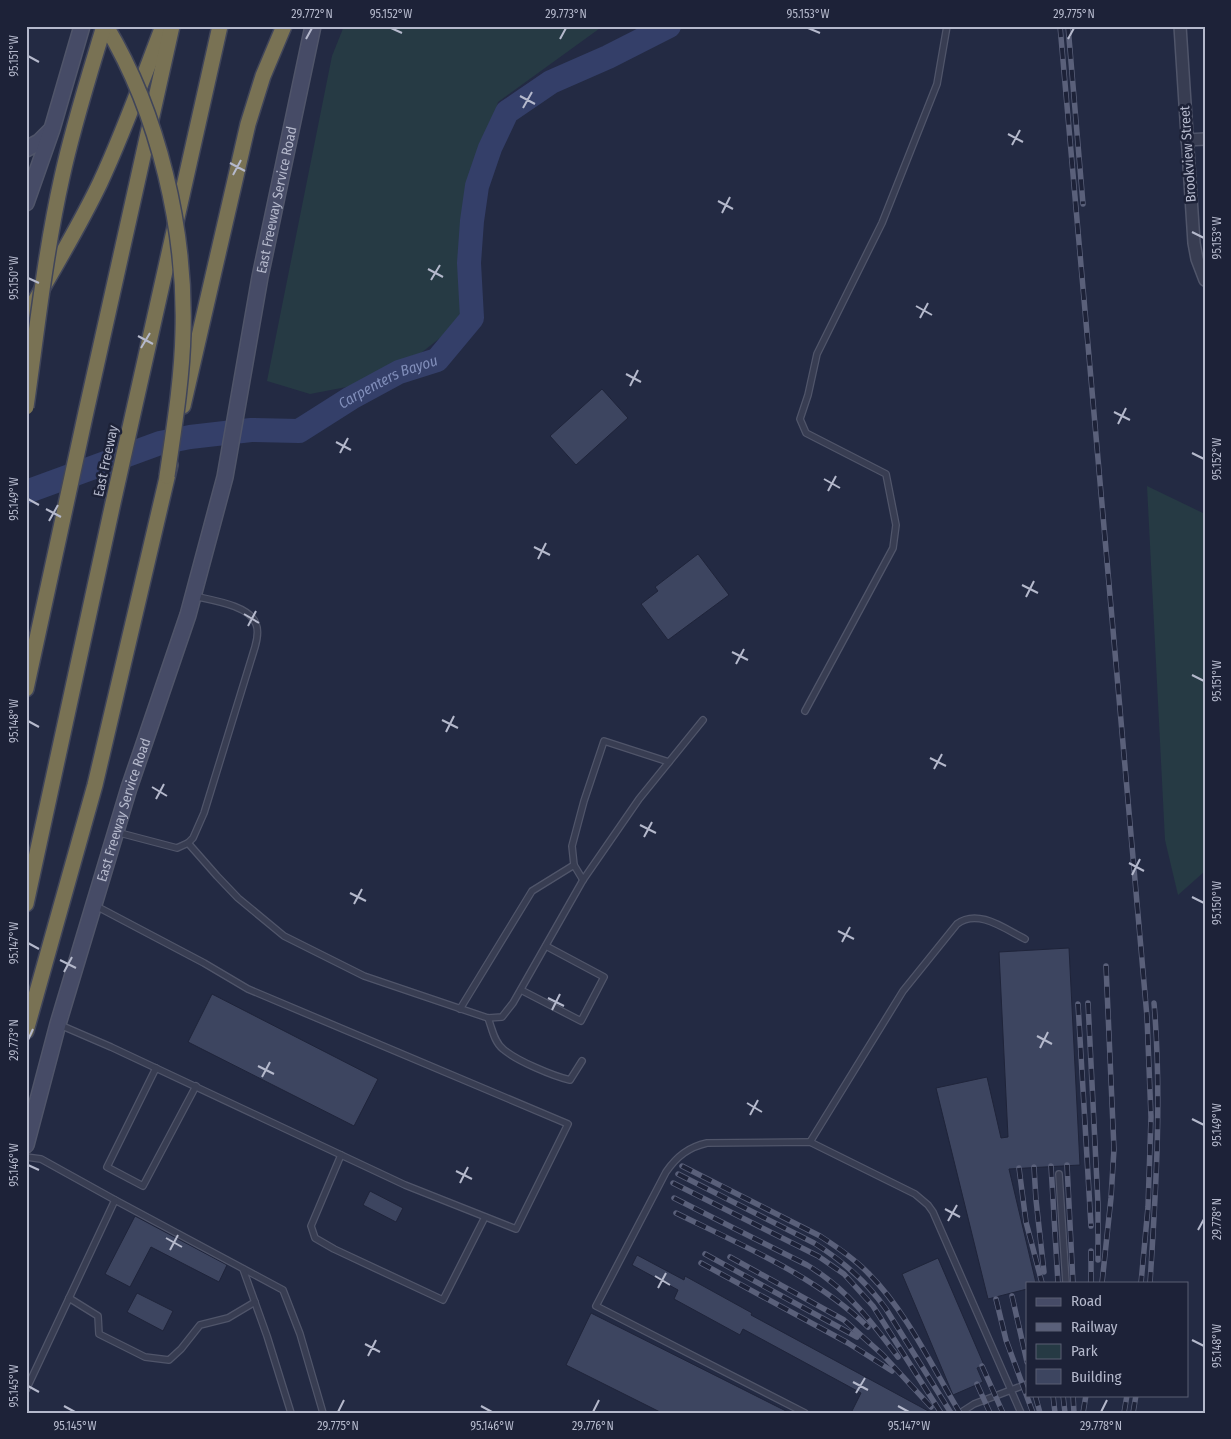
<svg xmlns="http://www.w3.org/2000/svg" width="1231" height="1439" font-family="'Fira Sans Condensed',sans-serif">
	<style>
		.green { fill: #263a44 }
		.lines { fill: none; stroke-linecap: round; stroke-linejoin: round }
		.river { stroke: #343f69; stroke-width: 24 }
		.building { fill: #3d4560; stroke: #1f243a }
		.lane-casing { stroke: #50556a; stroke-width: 8 }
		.street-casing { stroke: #50556a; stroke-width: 14 }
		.secondary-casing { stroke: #50556a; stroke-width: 18 }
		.highway-casing { stroke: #40455a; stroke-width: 18 }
		.lane { stroke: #383d52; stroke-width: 5.5 }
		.street { stroke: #383d52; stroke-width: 11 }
		.secondary { stroke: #464b66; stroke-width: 15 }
		.highway { stroke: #797254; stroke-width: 15 }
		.rail-casing { stroke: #5a607a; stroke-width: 5.5 }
		.rail { stroke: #1d2238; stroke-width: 4; stroke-dasharray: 11; stroke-linecap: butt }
		.highway-bridge-casing { stroke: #40455a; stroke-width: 18; stroke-linecap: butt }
		.highway-bridge { stroke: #797254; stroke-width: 15 }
		.ticks { fill: none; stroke: #b5b9cc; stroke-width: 2 }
		.labels { text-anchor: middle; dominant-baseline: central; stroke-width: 5; stroke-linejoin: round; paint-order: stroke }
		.street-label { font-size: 14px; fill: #b5b9cc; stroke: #1d2238 }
		.water-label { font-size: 15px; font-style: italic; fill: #818eba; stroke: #1d2238 }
		.neatline { fill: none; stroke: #b5b9cc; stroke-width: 2 }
		.ticks-label { font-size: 12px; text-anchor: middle; fill: #b5b9cc }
	</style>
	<rect width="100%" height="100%" fill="#232a43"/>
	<g class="green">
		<path d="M344 26H603L498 102 462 250 464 319 388 379 310 394 267 381 332 56Z"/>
		<path d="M1147 486 1205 514V871L1178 895 1165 840Z"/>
	</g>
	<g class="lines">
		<path class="river" id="s1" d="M26 492 160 443 190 437 251 430 299 431 351 398 399 372 437 360 472 318 469 263 472 221 477 186 490 148 507 112 551 82 608 57 669 26"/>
	</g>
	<g class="building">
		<path d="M602 389 628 418 576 465 550 436Z"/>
		<path d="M698 554 729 595 668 640 641 604 658 591 655 587Z"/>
		<path d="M1069 948 1080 1165 1009 1169 1036 1283H1027V1289L988 1299 936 1088 987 1077 1001 1138 1008 1137 999 952Z"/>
		<path d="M212 994 378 1079 354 1126 188 1042Z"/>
		<path d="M370 1191 403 1208 396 1222 363 1205Z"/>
		<path d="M135 1216 227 1265 219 1282 151 1247 130 1287 105 1274Z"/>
		<path d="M637 1255 684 1280 685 1276 752 1313 751 1315 932 1413H851L861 1393 743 1329 740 1335 674 1299 678 1290 632 1265Z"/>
		<path d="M938 1258 984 1365 977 1368 983 1382 953 1395 902 1274Z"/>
		<path d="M137 1293 173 1311 163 1331 127 1312Z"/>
		<path d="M591 1313 790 1413H662L566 1365Z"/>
	</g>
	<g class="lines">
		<g class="lane-casing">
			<g id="lane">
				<path d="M805 711 893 548 896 525 886 474 806 433 800 419 808 395 817 354 882 223 937 84 947 26"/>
				<path d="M116 832 177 848 188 843 193 838 204 813 255 647C257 640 259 631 256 624 250 605 210 600 194 596"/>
				<path d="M188 843 217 876 238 898 284 936 364 976 488 1018 502 1017 513 1003 583 880 639 799 703 720"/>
				<path d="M583 880 574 865 572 846 584 801 604 741 669 762"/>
				<path d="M521 990 581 1021 604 977 546 946"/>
				<path d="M460 1009 532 891 574 865"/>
				<path d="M488 1018C492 1028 494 1042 503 1049 517 1061 553 1076 570 1080L582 1061"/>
				<path d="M60 1025 111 1047 405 1185 516 1229 568 1124 248 989 204 963 96 906"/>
				<path d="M156 1068 107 1167 143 1186 196 1086"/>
				<path d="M810 1142 903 991 957 924C978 908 1005 929 1025 939"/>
				<path d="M341 1155 311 1226 315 1238 334 1249 443 1300 485 1217"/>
				<path d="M26 1157 41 1159 115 1200 283 1290 300 1334 323 1413"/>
				<path d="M1059 1174 1066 1283"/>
				<path d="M243 1269 267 1336 291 1413"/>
				<path d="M69 1298 98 1316 99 1334 145 1357 169 1360 181 1349 200 1325 228 1318 255 1302"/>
				<path d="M26 1390 115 1200"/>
				<path d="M805 1413 596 1306 666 1172C677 1156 689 1147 707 1143L810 1142 915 1194 928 1205 933 1212 1021 1413"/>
				<path d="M960 1413 974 1404 1027 1384"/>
			</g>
		</g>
		<g class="street-casing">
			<g id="street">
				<path d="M1180 26 1194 243 1197 259 1205 280"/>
				<path d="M1187 140 1205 139"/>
			</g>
		</g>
		<g class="secondary-casing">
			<g id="secondary">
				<path d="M26 149 39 142 51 130"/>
				<path d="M26 203 52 129 82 26"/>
				<path id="s2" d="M26 1145 58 1024 129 788 188 615 225 477 260 277 313 26"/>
			</g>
		</g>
		<g class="highway-casing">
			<g id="highway">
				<path d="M26 317C51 273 78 229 100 183 124 132 143 78 163 26"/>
				<path d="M183 406 248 124 263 76 284 26"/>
				<path d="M26 689 86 412 172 26"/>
				<path d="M26 904 113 503 220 26"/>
				<path d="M26 1031 95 785 170 465"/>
			</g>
		</g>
		<use href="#lane" class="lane"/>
		<use href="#street" class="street"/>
		<use href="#secondary" class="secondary"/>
		<use href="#highway" class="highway"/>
		<g class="rail-casing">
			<g id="rail">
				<path d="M1060 26 1147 1017 1151 1117 1148 1207 1141 1283"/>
				<path d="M1068 26 1083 204"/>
				<path d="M1088 1003 1098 1204V1260"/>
				<path d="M1078 1004 1091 1226"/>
				<path d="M1067 1165 1073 1283"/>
				<path d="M682 1166 820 1236C837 1247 855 1259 869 1274 906 1311 933 1368 960 1413"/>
				<path d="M1051 1166 1058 1283"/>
				<path d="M1034 1167 1036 1200 1044 1272"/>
				<path d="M1019 1168 1026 1222 1042 1283"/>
				<path d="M678 1174 814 1243C843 1261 866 1281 886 1309L951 1413"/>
				<path d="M673 1183 818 1256 844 1274 873 1306 941 1413"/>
				<path d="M674 1198 807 1265C846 1288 871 1321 898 1357"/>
				<path d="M676 1213C743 1246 814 1275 868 1327"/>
				<path d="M705 1254 857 1337"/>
				<path d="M730 1257 844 1320 883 1355 931 1407"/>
				<path d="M701 1263 848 1343 892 1371"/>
				<path d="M1091 1283V1251"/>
				<path d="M1102 1283 1111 1198 1114 1149 1106 966"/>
				<path d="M1150 1283C1156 1190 1162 1097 1154 1003"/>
				<path d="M1012 1296 1027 1362"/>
				<path d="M996 1299 1006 1340 1033 1413"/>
				<path d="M982 1366 1003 1413"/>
				<path d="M977 1384 990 1413"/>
				<path d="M1035 1395 1040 1413"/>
				<path d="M1053 1395 1055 1413"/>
				<path d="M1063 1395 1065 1413"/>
				<path d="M1073 1395 1074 1413"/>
				<path d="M1083 1413 1086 1395"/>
				<path d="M1124 1413 1127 1395"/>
				<path d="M1133 1413 1136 1395"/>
			</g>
		</g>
		<use href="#rail" class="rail"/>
		<g class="highway-bridge-casing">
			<g id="highway-bridge">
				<path d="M106 26C159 114 186 231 183 332 182 380 174 428 167 476"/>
				<path d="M26 407C37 330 45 253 62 177 73 126 89 76 104 26"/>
			</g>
		</g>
		<use href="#highway-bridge" class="highway-bridge"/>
	</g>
	<path class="ticks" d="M391 28 402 33M808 28 820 33M306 39 312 28M560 39 566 28M1068 39 1074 28M28 56 39 62M520 96 535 104M523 108 532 92M1008 134 1023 142M1012 145 1020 130M230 163 245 171M233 175 241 160M718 201 733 209M722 213 730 197M1192 232 1204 238M428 269 443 277M28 278 39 283M431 280 440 265M916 306 932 315M920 318 928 303M138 336 153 344M141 348 150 333M626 374 641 382M630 386 638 370M1114 412 1130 420M1118 424 1126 408M336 442 351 450M340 453 348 438M1192 453 1204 459M824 479 840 488M828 491 836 476M28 499 39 505M46 509 61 517M49 521 58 505M534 547 550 555M538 559 546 543M1022 585 1038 593M1026 597 1034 581M244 614 259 623M248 626 256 611M732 652 748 660M736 664 744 649M1192 675 1204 681M442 720 458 728M28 721 39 727M446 732 454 716M930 758 946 766M934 769 942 754M152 787 167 796M156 799 164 784M640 825 656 833M644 837 652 822M1129 863 1144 871M1132 875 1140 859M350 893 366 901M1192 897 1204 903M354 904 362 889M838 931 854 939M842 942 850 927M28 943 39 949M60 960 76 968M64 972 72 957M548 998 564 1006M552 1010 560 994M1037 1036 1052 1044M28 1040 33 1029M1040 1048 1048 1032M258 1066 274 1074M262 1077 270 1062M747 1103 762 1112M750 1115 758 1100M1192 1119 1204 1125M28 1165 39 1170M456 1171 472 1179M460 1183 468 1167M945 1209 960 1217M948 1221 957 1205M1198 1230 1204 1219M166 1238 182 1247M170 1250 178 1235M655 1276 670 1285M658 1288 666 1273M1192 1340 1204 1346M365 1344 380 1352M368 1356 376 1340M853 1382 868 1390M28 1386 39 1392M856 1393 865 1378M64 1406 75 1412M481 1406 492 1412M898 1406 909 1412M338 1412 344 1400M593 1412 599 1400M1101 1412 1107 1400"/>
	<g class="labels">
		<g class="street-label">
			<text transform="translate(1188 154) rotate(-94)">Brookview Street</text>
			<text stroke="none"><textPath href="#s2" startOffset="979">East Freeway Service Road</textPath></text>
			<text transform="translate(106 461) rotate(-78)">East Freeway</text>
			<text stroke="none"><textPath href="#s2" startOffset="349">East Freeway Service Road</textPath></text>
		</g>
		<g class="water-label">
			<text stroke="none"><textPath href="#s1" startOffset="385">Carpenters Bayou</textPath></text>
		</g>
	</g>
	<rect width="1231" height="1439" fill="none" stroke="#1d2238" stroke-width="55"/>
	<rect x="1026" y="1282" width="162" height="115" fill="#1d2238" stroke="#5a5e73"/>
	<rect x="1036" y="1298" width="25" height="8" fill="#464b66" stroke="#5a5e73"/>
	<text x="1071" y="1306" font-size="15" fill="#b5b9cc">Road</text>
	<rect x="1036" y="1323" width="25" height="8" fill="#5a607a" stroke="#5a5e73"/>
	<text x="1071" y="1332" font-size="15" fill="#b5b9cc">Railway</text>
	<rect x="1036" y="1344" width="25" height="15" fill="#263a44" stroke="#5a5e73"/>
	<text x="1071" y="1356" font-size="15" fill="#b5b9cc">Park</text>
	<rect x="1036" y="1369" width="25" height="15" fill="#3d4560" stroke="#5a5e73"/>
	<text x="1071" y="1382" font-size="15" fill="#b5b9cc">Building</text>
	<rect x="28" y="28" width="1176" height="1384" class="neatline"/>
	<g class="ticks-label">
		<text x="312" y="18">29.772°N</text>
		<text x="391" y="18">95.152°W</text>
		<text x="566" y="18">29.773°N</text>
		<text x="808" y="18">95.153°W</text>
		<text x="1074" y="18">29.775°N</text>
		<text transform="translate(14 56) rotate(-90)" y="4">95.151°W</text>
		<text transform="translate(1217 238) rotate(-90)" y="4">95.153°W</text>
		<text transform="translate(14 278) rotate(-90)" y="4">95.150°W</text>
		<text transform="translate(1217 459) rotate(-90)" y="4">95.152°W</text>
		<text transform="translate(14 499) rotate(-90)" y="4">95.149°W</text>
		<text transform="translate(1217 681) rotate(-90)" y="4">95.151°W</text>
		<text transform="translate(14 721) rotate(-90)" y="4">95.148°W</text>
		<text transform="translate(1217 903) rotate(-90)" y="4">95.150°W</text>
		<text transform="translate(14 943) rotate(-90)" y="4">95.147°W</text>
		<text transform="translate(14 1040) rotate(-90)" y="4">29.773°N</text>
		<text transform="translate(1217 1125) rotate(-90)" y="4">95.149°W</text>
		<text transform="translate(14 1165) rotate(-90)" y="4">95.146°W</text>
		<text transform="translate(1217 1219) rotate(-90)" y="4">29.778°N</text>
		<text transform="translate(1217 1346) rotate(-90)" y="4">95.148°W</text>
		<text transform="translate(14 1386) rotate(-90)" y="4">95.145°W</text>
		<text x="75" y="1430">95.145°W</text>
		<text x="338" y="1430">29.775°N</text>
		<text x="492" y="1430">95.146°W</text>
		<text x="593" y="1430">29.776°N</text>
		<text x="909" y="1430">95.147°W</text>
		<text x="1101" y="1430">29.778°N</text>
	</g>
</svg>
